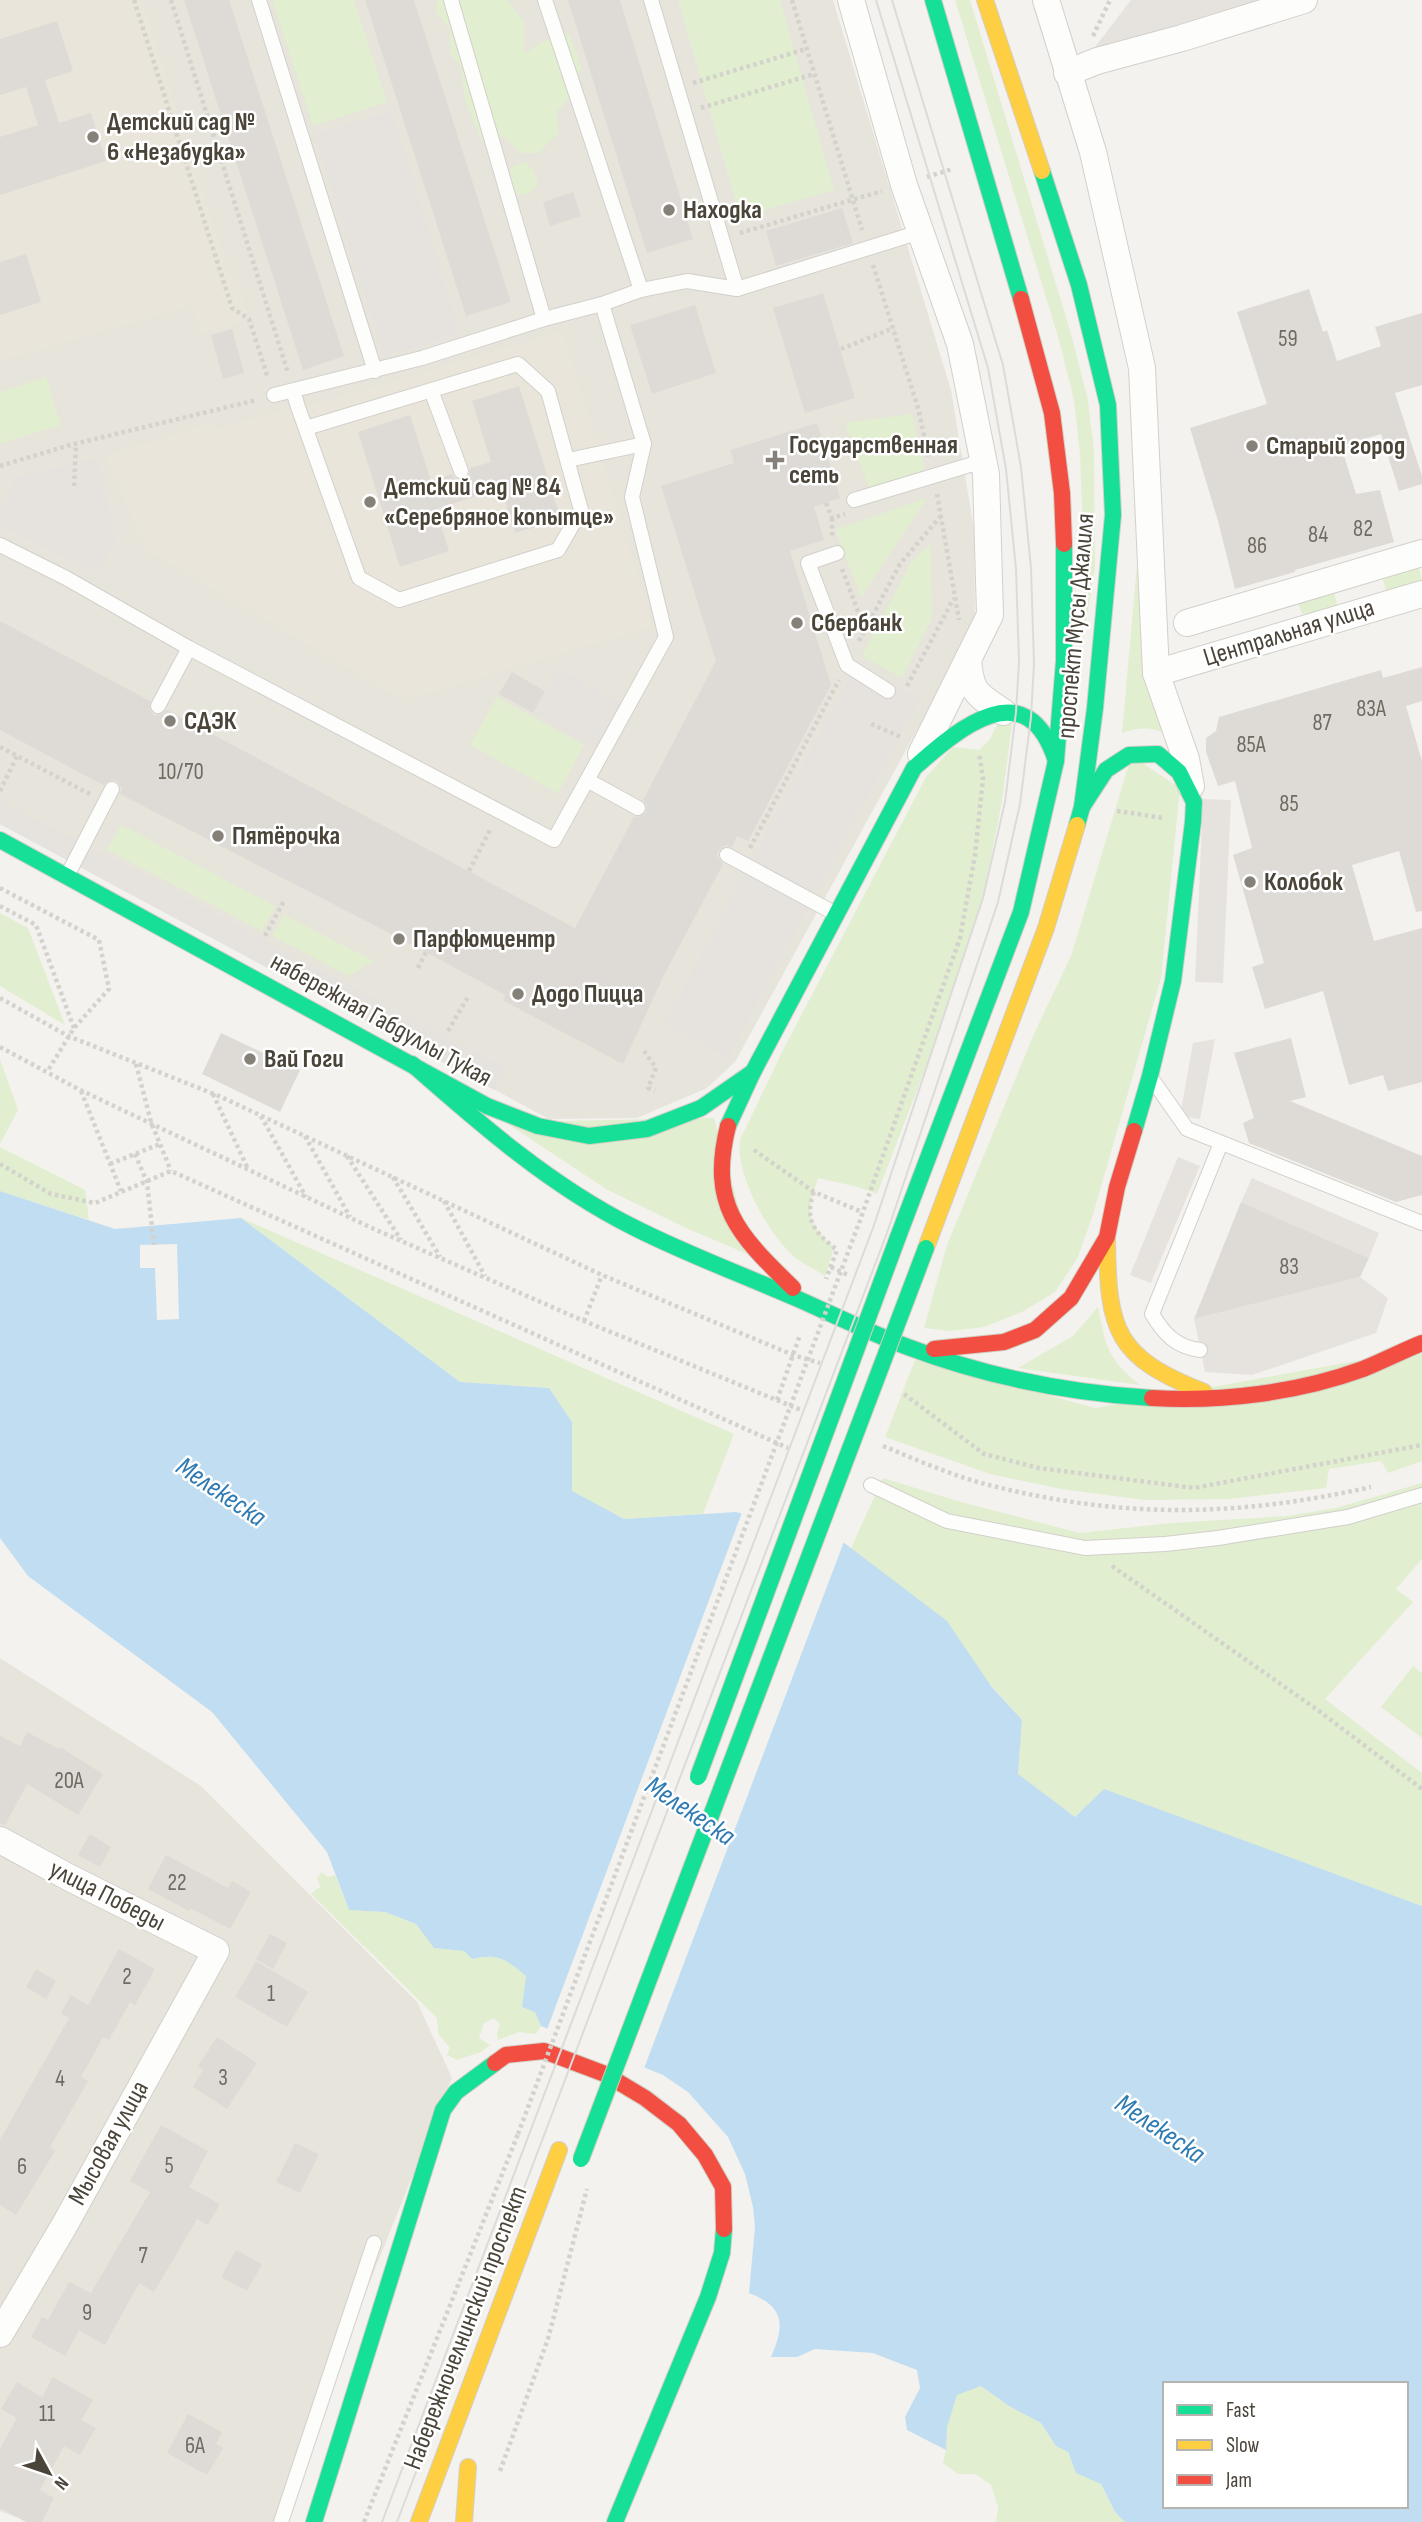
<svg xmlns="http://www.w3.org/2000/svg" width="1422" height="2522" font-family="'Sofia Sans Condensed',sans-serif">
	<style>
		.residential { fill: #e7e4dc }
		.education { fill: #eae5da }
		.green { fill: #e1eecf }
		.parking { fill: #e6e3df }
		.water { fill: #c0ddf1; fill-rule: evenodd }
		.pier { fill: #f4f2ee }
		.building { fill: #dedbd6 }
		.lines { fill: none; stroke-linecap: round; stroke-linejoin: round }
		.lane-casing { stroke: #d2d0cb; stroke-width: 16 }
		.street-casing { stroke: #d2d0cb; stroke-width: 28 }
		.fast-casing { stroke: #d3cfc5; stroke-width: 18 }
		.slow-casing { stroke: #d3cfc5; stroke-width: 18 }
		.jam-casing { stroke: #d3cfc5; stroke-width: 18 }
		.path { stroke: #d3d2cc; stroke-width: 4.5; stroke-dasharray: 3.5 3.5; stroke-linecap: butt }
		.lane { stroke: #fdfdfc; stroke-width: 14 }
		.street { stroke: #fdfdfc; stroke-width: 26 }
		.fast { stroke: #16e098; stroke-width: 16 }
		.slow { stroke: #ffcf43; stroke-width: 16 }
		.jam { stroke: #f24e42; stroke-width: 16 }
		.tram { stroke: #dbdbda; stroke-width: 2 }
		.fast-bridge-casing { stroke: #d6cebb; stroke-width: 18; stroke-linecap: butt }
		.path-bridge { stroke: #d3d2cc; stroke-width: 4.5; stroke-dasharray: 3.5 3.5; stroke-linecap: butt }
		.fast-bridge { stroke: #16e098; stroke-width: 16 }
		.poi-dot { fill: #868178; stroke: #fff; stroke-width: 2.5 }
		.labels { text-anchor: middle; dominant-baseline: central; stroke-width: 5; stroke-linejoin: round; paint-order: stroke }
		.number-label { font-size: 23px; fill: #706a61 }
		.poi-label { font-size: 26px; font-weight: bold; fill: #4b4439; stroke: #fff; text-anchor: start }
		.street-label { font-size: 26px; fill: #4b4439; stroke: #fff }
		.water-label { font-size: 28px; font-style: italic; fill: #2e7ab2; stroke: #fff }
	</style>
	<rect width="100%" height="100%" fill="#f4f2ee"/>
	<g class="residential">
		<path d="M0 0H833L951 390 974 530 975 624 735 1062 707 1088 637 1118 549 1119 0 824Z"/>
		<path d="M0 1658 201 1786 417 2002 452 2078 273 2522H29L0 2511Z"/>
	</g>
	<g class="education">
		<path d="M0 0H143L229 274 237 277 249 319 200 334 192 305 0 361Z"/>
		<path d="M562 331 653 626 408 699 394 695 145 549 106 456 211 423 217 429 308 404 309 406Z"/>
	</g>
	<g class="green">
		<path d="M272 0H354L387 102 313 126Z"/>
		<path d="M437 0H508L524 23V54L544 41 569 33 581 67 570 98 557 111 558 133 539 153H521L504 137 481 140 466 103 460 65 450 53V29L436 12Z"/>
		<path d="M678 0H780L834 190 740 217Z"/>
		<path d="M955 0H970L1071 334 1088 400 1094 452 1095 566 1082 647 1084 565 1080 453 1074 400 1059 340Z"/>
		<path d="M524 162 534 170 538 184 529 194H516L509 179 510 168Z"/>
		<path d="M46 377 61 425 0 444V392Z"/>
		<path d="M912 414 925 469 869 488 845 423Z"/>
		<path d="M927 498 861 597 835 530Z"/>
		<path d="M931 544 932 618 902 678 862 656 911 562Z"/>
		<path d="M1137 565 1143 656 1169 736C1152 726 1140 727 1122 733Z"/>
		<path d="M1409 566 1419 568 1422 581 1413 587 1386 591 1383 579 1389 572Z"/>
		<path d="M1334 592 1337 604 1329 611 1302 614 1298 602Z"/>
		<path d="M497 697 584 745 558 793 470 745Z"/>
		<path d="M998 723 1012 724 1002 801 983 898 934 1046 877 1194 858 1187 818 1178C806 1216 806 1220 834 1248L825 1276C816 1270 805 1265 797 1259 770 1238 735 1175 740 1140L782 1052 926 777 953 747 979 750 990 739Z"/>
		<path d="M1136 759 1180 788 1161 978 1092 1218 1077 1259 1055 1292 1022 1312 984 1327 951 1331 924 1328 947 1245 1033 1036 1071 956 1129 764Z"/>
		<path d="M121 825 275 906 262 931 107 850Z"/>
		<path d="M0 913 28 928 65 1025 0 986Z"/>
		<path d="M284 915 374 961 349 976 272 936Z"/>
		<path d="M0 1059 18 1110 0 1144Z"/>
		<path d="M714 1118 752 1256 686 1228 606 1189 505 1122Z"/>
		<path d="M0 1147 85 1190 89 1220 0 1191Z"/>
		<path d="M241 1218 734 1434 703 1514 624 1519 571 1491 572 1422 549 1388 460 1382Z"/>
		<path d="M1098 1307C1106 1346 1107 1359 1140 1385L1018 1368 1073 1336Z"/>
		<path d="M1422 1349V1461L1388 1473 1381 1461 1329 1469 1326 1488 1229 1499 1144 1500 1061 1489 990 1474 885 1437 915 1360 1096 1408Z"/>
		<path d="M883 1478 961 1502 1080 1533 1171 1523 1288 1516 1336 1508 1422 1483V1559L1396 1589 1413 1602 1325 1699 1422 1773V1906L1104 1790 1075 1817 1018 1774 1022 1720 992 1686 851 1548Z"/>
		<path d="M1413 1666 1422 1673V1738L1381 1707Z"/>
		<path d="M322 1872 328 1877 335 1875 349 1910 385 1912 416 1924 435 1948 464 1951 472 1959C499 1953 505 1959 526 1976L522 2007 535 2012 541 2026 536 2034 519 2032 498 2040 497 2033 500 2024 494 2018 484 2023 479 2038 490 2045 481 2052 457 2060 447 2055 450 2048 438 2033 437 2018 311 1894 315 1890 321 1887 317 1878Z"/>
		<path d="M981 2386 1009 2406 1041 2423 1056 2446 1067 2451 1076 2472 1100 2483 1115 2512 1125 2522H996L998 2507 991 2485 975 2474H958L943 2463 946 2450 947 2427 957 2394Z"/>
	</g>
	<g class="parking">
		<path d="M1131 0H1261L1092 51Z"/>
		<path d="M392 111 460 333 384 357 315 134Z"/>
		<path d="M97 458 116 538 99 574 0 526V514L16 477Z"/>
		<path d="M856 665 920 699 728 1058 664 1024Z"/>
		<path d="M558 668 628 707 602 752 533 713Z"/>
		<path d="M1203 799 1231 800 1223 983 1195 982Z"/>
		<path d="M0 800 509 1069 494 1090 0 824Z"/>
		<path d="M1215 1039 1200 1119 1180 1116 1193 1043Z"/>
		<path d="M1178 1157 1200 1166 1151 1283 1130 1275Z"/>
		<path d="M1252 1178 1379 1233 1369 1258 1241 1202Z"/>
		<path d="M1360 1277 1388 1298 1376 1333 1252 1375 1205 1372 1194 1319Z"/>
	</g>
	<path class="water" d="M0 1191 115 1229 241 1218 460 1382 549 1388 572 1422V1491L624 1519 736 1512 843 1542 947 1621 991 1686 1022 1720 1018 1774 1075 1817 1104 1789 1422 1906V2522H1125L1115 2512 1101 2484 1076 2473 1068 2452 1056 2446 1041 2423 1009 2406 981 2386 957 2395 947 2427 946 2450 907 2430 905 2417 920 2388 917 2370 873 2353 815 2349 797 2357H771C785 2325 785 2307 749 2293L755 2227 753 2207 745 2174 728 2137 688 2092 663 2075 541 2026 535 2012 522 2007 526 1976C505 1959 499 1953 472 1959L464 1951 434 1948 416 1924 385 1912 349 1910 327 1852 212 1712 28 1576 0 1538ZM1165 2384H1406V2506H1165Z"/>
	<g class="pier">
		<path d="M177 1244 179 1319 157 1320 155 1268H140V1245Z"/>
		<path d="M743 1510 845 1539 643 2071 546 2032Z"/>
	</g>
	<g class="building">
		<path d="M184 0H229L344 356 303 370Z"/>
		<path d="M365 0H414L511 302 466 316Z"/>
		<path d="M568 0H620L693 239 647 253Z"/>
		<path d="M57 21 73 71 45 80 59 123 91 113 106 161 0 195V137L38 125 26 87 0 95V39Z"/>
		<path d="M573 192 581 216 550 226 543 202Z"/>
		<path d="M842 208 853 243 776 266 766 231Z"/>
		<path d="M26 254 41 302 0 315V262Z"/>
		<path d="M1309 289 1323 332 1327 330 1337 361 1381 346 1375 327 1422 313V385L1395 393 1422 476V484L1399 491 1381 434 1341 446 1356 494 1380 490 1394 542 1295 570V572L1235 589 1218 521 1190 428 1267 404 1237 312Z"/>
		<path d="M823 293 855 398 805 413 773 308Z"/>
		<path d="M695 305 716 373 652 394 630 325Z"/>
		<path d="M232 329 244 373 223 379 211 335Z"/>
		<path d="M519 386 561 519 515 533 501 488 436 509 449 551 400 567 358 432 410 415 431 481 452 474 455 479 464 480 469 477 470 468 491 462 472 401Z"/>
		<path d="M817 423 840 498 814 507 824 540 790 551 831 685 748 841 737 836 732 847 726 845 719 850 717 856 723 864 663 977 623 1064 504 1001 505 995 426 952 120 794 122 788 117 781 111 780 103 785 0 730V621L150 701V710L154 715 162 714 167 710 575 928 634 817 642 816 647 812V804L643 800 716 661 661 486 734 463 730 450Z"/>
		<path d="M1422 667V701L1406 706 1422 761V911L1416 912 1399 851 1352 865 1374 941 1422 928V1082L1388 1091 1383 1075 1349 1085 1323 991 1265 1009 1252 967 1264 963 1233 855 1252 848 1235 781 1218 786 1206 752V738L1216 731 1219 717 1381 670 1383 678Z"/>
		<path d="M512 672 545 691 533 713 499 694Z"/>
		<path d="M221 1033 300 1070 280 1112 202 1074Z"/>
		<path d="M1291 1038 1306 1097 1290 1101 1422 1156V1195L1396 1202 1249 1143 1243 1123 1254 1118 1234 1053Z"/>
		<path d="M1241 1202 1369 1258 1360 1277 1194 1319Z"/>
		<path d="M27 1732 59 1749 60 1747 103 1774 78 1815 27 1784 5 1825 0 1824V1736L20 1746Z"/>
		<path d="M90 1834 111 1847 100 1867 78 1855Z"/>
		<path d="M166 1855 228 1888 232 1881 251 1892 230 1929 190 1908 189 1911 148 1889Z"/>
		<path d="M270 1934 287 1943 273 1969 256 1959Z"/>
		<path d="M119 1949 155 1969 135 2005 130 2002 109 2040 103 2037 81 2077 88 2081 50 2147 55 2151 16 2215 0 2205V2140L69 2018 61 2013 71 1995 88 2005Z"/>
		<path d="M256 1961 308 1992 287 2027 235 1997Z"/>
		<path d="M36 1969 56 1981 46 1999 26 1987Z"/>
		<path d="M217 2037 257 2063 227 2109 193 2087 203 2070 198 2066Z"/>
		<path d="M161 2125 208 2151 189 2187 220 2204 208 2225 197 2219 154 2292 139 2283 105 2345 79 2330 65 2356 31 2337 42 2317 48 2320 69 2282 91 2293 150 2192 130 2181Z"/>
		<path d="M295 2143 319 2154 300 2193 276 2182Z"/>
		<path d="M236 2250 262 2264 247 2291 221 2277Z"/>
		<path d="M53 2377 93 2400 81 2420 96 2428 80 2455 64 2446 40 2490 54 2498 42 2522H26L0 2508V2449L17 2418 1 2409 17 2382 42 2397Z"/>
		<path d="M188 2414 222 2432 216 2444 223 2448 207 2475 167 2453Z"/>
	</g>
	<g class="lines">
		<g class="lane-casing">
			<g id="lane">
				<path d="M259 0 375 371"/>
				<path d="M451 0 544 319"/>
				<path d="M545 0 641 290"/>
				<path d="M651 0 737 289"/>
				<path d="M431 390 461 471"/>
				<path d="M293 391 298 407 359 578 399 600 558 550 581 510 548 391 518 364 306 428"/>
				<path d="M274 395 422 358 544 319 602 304"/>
				<path d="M568 460 644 444"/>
				<path d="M854 500 983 461"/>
				<path d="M0 545 66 578 189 648 554 840 666 637 632 497 644 444 602 304 641 290 687 281 737 289 920 232"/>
				<path d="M837 553 808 563 847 665 888 691"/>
				<path d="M158 706 189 648"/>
				<path d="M587 780 638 808"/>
				<path d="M727 855 836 914"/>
				<path d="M68 874 112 789"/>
				<path d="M1154 1082 1187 1129 1422 1223"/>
				<path d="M1200 1350C1176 1347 1164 1334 1152 1314L1221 1143"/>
				<path d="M871 1485 947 1521 1085 1548 1165 1544 1218 1538 1348 1517 1422 1495"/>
				<path d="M281 2522 374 2243"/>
			</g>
		</g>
		<g class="street-casing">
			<g id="street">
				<path d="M851 0 904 185 960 344 986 474 990 615 921 754"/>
				<path d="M1046 0 1093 152 1142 368 1156 673 1186 759 1191 786"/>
				<path d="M1067 73 1097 61 1182 38 1304 0"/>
				<path d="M1187 623 1422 553"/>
				<path d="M968 660C971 694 977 694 1003 712"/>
				<path d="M1156 673 1422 594"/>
				<path d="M0 1840 70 1878 216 1951 64 2226 0 2334"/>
			</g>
		</g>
		<g class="fast-casing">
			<g id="fast">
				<path d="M933 0 1021 299"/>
				<path d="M1042 171 1079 285 1108 405 1113 515 1095 708 1082 807 1077 825"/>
				<path d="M1082 807 1106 770 1129 755 1158 754 1179 772 1194 802 1193 822 1173 981 1150 1076 1134 1131"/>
				<path d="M0 840 487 1106 538 1126 589 1136 647 1129 701 1108 753 1072"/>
				<path d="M412 1064C480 1124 551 1186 633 1227 686 1254 743 1275 798 1299 834 1315 868 1332 905 1346 984 1376 1067 1393 1152 1398"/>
				<path d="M728 1126 753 1072 914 768C959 728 1027 670 1056 761"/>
				<path d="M898 1237 1021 912 1056 761 1064 661V544"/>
				<path d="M314 2522 443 2110 456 2092 495 2063"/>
				<path d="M615 2522 708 2297 722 2253 724 2229"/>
			</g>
		</g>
		<g class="slow-casing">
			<g id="slow">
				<path d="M985 0 1042 171"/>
				<path d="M1107 1239C1108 1331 1115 1357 1204 1392"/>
				<path d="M926 1248 1046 928 1077 825"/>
				<path d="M419 2522 559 2150"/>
				<path d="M464 2522 468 2467"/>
			</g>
		</g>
		<g class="jam-casing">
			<g id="jam">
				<path d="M1021 299 1052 413 1062 493 1064 544"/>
				<path d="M728 1126C708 1206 739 1235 793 1288"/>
				<path d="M934 1349 1004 1342 1035 1330 1071 1298 1107 1237 1117 1187 1134 1131"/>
				<path d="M1152 1398C1222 1402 1297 1393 1363 1369 1383 1361 1402 1351 1422 1343"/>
				<path d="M495 2063 506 2055 544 2051 605 2074 645 2098 679 2124 705 2155 723 2187 724 2229"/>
			</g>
		</g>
		<g class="path">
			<path d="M134 0 232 308 249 319 268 378"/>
			<path d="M171 0 288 373"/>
			<path d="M792 0 862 230"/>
			<path d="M1093 36 1110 0"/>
			<path d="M693 83 806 49"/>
			<path d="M701 108 814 74"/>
			<path d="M927 177 952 169"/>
			<path d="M740 233 882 191"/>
			<path d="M873 265 918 408 929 458"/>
			<path d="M841 349 894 328"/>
			<path d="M0 466 70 445 257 400"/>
			<path d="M74 486 76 444"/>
			<path d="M937 494 959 620"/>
			<path d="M826 503 832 518 845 514"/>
			<path d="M832 518V538"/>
			<path d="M842 569 865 630"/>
			<path d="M859 641 900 564 940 517"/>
			<path d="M907 686 954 598"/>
			<path d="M871 724 901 737"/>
			<path d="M0 747 90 794"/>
			<path d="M0 791 17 756"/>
			<path d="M1117 811 1164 818"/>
			<path d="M750 848 839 680"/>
			<path d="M469 871 491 828"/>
			<path d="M0 888 99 940 109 989 74 1028 47 1072"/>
			<path d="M0 906 36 925 74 1028"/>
			<path d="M265 936 285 899"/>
			<path d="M418 968 426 952"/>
			<path d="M0 998 68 1036 219 1096 602 1275 793 1355 820 1363"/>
			<path d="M448 1031 468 997"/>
			<path d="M0 1047 80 1090 374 1229 584 1321 801 1410"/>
			<path d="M644 1051 656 1068 648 1088 655 1091"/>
			<path d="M136 1064 151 1122 171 1171"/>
			<path d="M81 1091 121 1191"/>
			<path d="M213 1094 248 1169"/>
			<path d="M261 1116 306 1197"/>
			<path d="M305 1136 350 1217"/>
			<path d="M754 1150 814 1192 862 1212"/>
			<path d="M135 1154 147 1182 154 1245"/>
			<path d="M347 1156 401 1240"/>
			<path d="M0 1164 51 1194 95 1203 171 1171 788 1448"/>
			<path d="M110 1164 160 1144"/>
			<path d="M393 1177 440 1257"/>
			<path d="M814 1192C803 1221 816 1233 837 1250L826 1279"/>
			<path d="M444 1201 485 1276"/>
			<path d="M859 1223 960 938 975 855 983 778 979 753"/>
			<path d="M831 1267 850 1276"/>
			<path d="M584 1321 602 1275"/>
			<path d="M904 1394 984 1454 1039 1468 1194 1488 1422 1445"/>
			<path d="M777 1400 800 1335"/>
			<path d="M883 1446C917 1460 953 1476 989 1485 1123 1519 1236 1517 1371 1487"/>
			<path d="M1112 1566 1319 1711 1422 1789"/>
			<path d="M500 2471 548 2339 587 2189"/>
			<path d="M364 2522 518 2134"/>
		</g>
		<use href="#lane" class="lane"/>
		<use href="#street" class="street"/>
		<use href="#fast" class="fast"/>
		<use href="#slow" class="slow"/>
		<use href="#jam" class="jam"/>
		<g class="tram">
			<path d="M382 2522 873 1228 983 898 1005 802 1016 712 1019 662 1016 569 1006 469 988 368 876 0"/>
			<path d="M397 2522 887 1233 998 902 1020 804 1031 717 1034 663 1031 568 1021 467 1003 365 892 0"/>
		</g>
		<g class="fast-bridge-casing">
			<g id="fast-bridge">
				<path d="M698 1777 898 1237"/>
				<path d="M581 2159 926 1248"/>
			</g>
		</g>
		<path class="path-bridge" d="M518 2134 859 1223"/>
		<use href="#fast-bridge" class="fast-bridge"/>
	</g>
	<g class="poi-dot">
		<circle cx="93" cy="137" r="7"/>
		<circle cx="669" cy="210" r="7"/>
		<circle cx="1252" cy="446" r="7"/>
		<path d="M771.5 449.5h7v7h7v7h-7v7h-7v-7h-7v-7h7z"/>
		<circle cx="370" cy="502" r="7"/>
		<circle cx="797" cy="623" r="7"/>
		<circle cx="170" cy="721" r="7"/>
		<circle cx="218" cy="836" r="7"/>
		<circle cx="1250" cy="882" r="7"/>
		<circle cx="399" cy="939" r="7"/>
		<circle cx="518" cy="994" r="7"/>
		<circle cx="250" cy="1059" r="7"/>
	</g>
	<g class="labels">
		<g class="number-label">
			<text x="1288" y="339">59</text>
			<text x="1363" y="529">82</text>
			<text x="1318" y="535">84</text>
			<text x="1257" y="546">86</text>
			<text x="1371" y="709">83А</text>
			<text x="1322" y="723">87</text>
			<text x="1251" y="745">85А</text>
			<text x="181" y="772">10/70</text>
			<text x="1289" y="804">85</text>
			<text x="1289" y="1267">83</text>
			<text x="69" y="1781">20А</text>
			<text x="177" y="1883">22</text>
			<text x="127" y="1977">2</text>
			<text x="271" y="1994">1</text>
			<text x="223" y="2078">3</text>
			<text x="60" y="2079">4</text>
			<text x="169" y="2166">5</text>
			<text x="22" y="2167">6</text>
			<text x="143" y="2256">7</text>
			<text x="87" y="2313">9</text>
			<text x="47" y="2414">11</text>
			<text x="195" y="2446">6А</text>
		</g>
		<g class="poi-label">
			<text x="107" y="122">Детский сад №<tspan x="107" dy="30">6 «Незабудка»</tspan></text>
			<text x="683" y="210">Находка</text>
			<text x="789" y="445">Государственная<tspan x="789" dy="30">сеть</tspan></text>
			<text x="1266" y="446">Старый город</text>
			<text x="384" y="487">Детский сад № 84<tspan x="384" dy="30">«Серебряное копытце»</tspan></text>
			<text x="811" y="623">Сбербанк</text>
			<text x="184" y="721">СДЭК</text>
			<text x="232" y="836">Пятёрочка</text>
			<text x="1264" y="882">Колобок</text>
			<text x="413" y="939">Парфюмцентр</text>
			<text x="532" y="994">Додо Пицца</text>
			<text x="264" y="1059">Вай Гоги</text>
		</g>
		<g class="street-label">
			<text transform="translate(1076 626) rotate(-85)">проспект Мусы Джалиля</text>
			<text transform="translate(1289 633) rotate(-17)">Центральная улица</text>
			<text transform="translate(381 1020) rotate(29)">набережная Габдуллы Тукая</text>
			<text transform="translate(107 1896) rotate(27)">улица Победы</text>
			<text transform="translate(109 2143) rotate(-61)">Мысовая улица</text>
			<text transform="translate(466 2328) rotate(-69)">Набережночелнинский проспект</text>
		</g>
		<g class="water-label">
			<text transform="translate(221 1492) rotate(34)">Мелекеска</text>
			<text transform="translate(690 1811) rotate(34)">Мелекеска</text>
			<text transform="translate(1160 2129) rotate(34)">Мелекеска</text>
		</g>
	</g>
	<rect x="1163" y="2382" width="245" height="126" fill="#ffffff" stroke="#b7b4b0" stroke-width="2"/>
	<rect x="1177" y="2405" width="35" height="10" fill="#16e098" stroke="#b7b4b0" stroke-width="2"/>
	<text x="1226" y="2417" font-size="21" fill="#4b4439">Fast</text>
	<rect x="1177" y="2440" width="35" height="10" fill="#ffcf43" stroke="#b7b4b0" stroke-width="2"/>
	<text x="1226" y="2452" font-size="21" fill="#4b4439">Slow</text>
	<rect x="1177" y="2475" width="35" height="10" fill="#f24e42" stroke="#b7b4b0" stroke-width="2"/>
	<text x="1226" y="2487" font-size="21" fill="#4b4439">Jam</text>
	<g transform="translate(49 2473) rotate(130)" stroke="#ffffff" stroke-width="5" paint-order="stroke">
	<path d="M0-5L12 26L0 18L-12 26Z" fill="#4b4439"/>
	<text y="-10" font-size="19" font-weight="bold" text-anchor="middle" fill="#4b4439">N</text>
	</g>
</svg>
